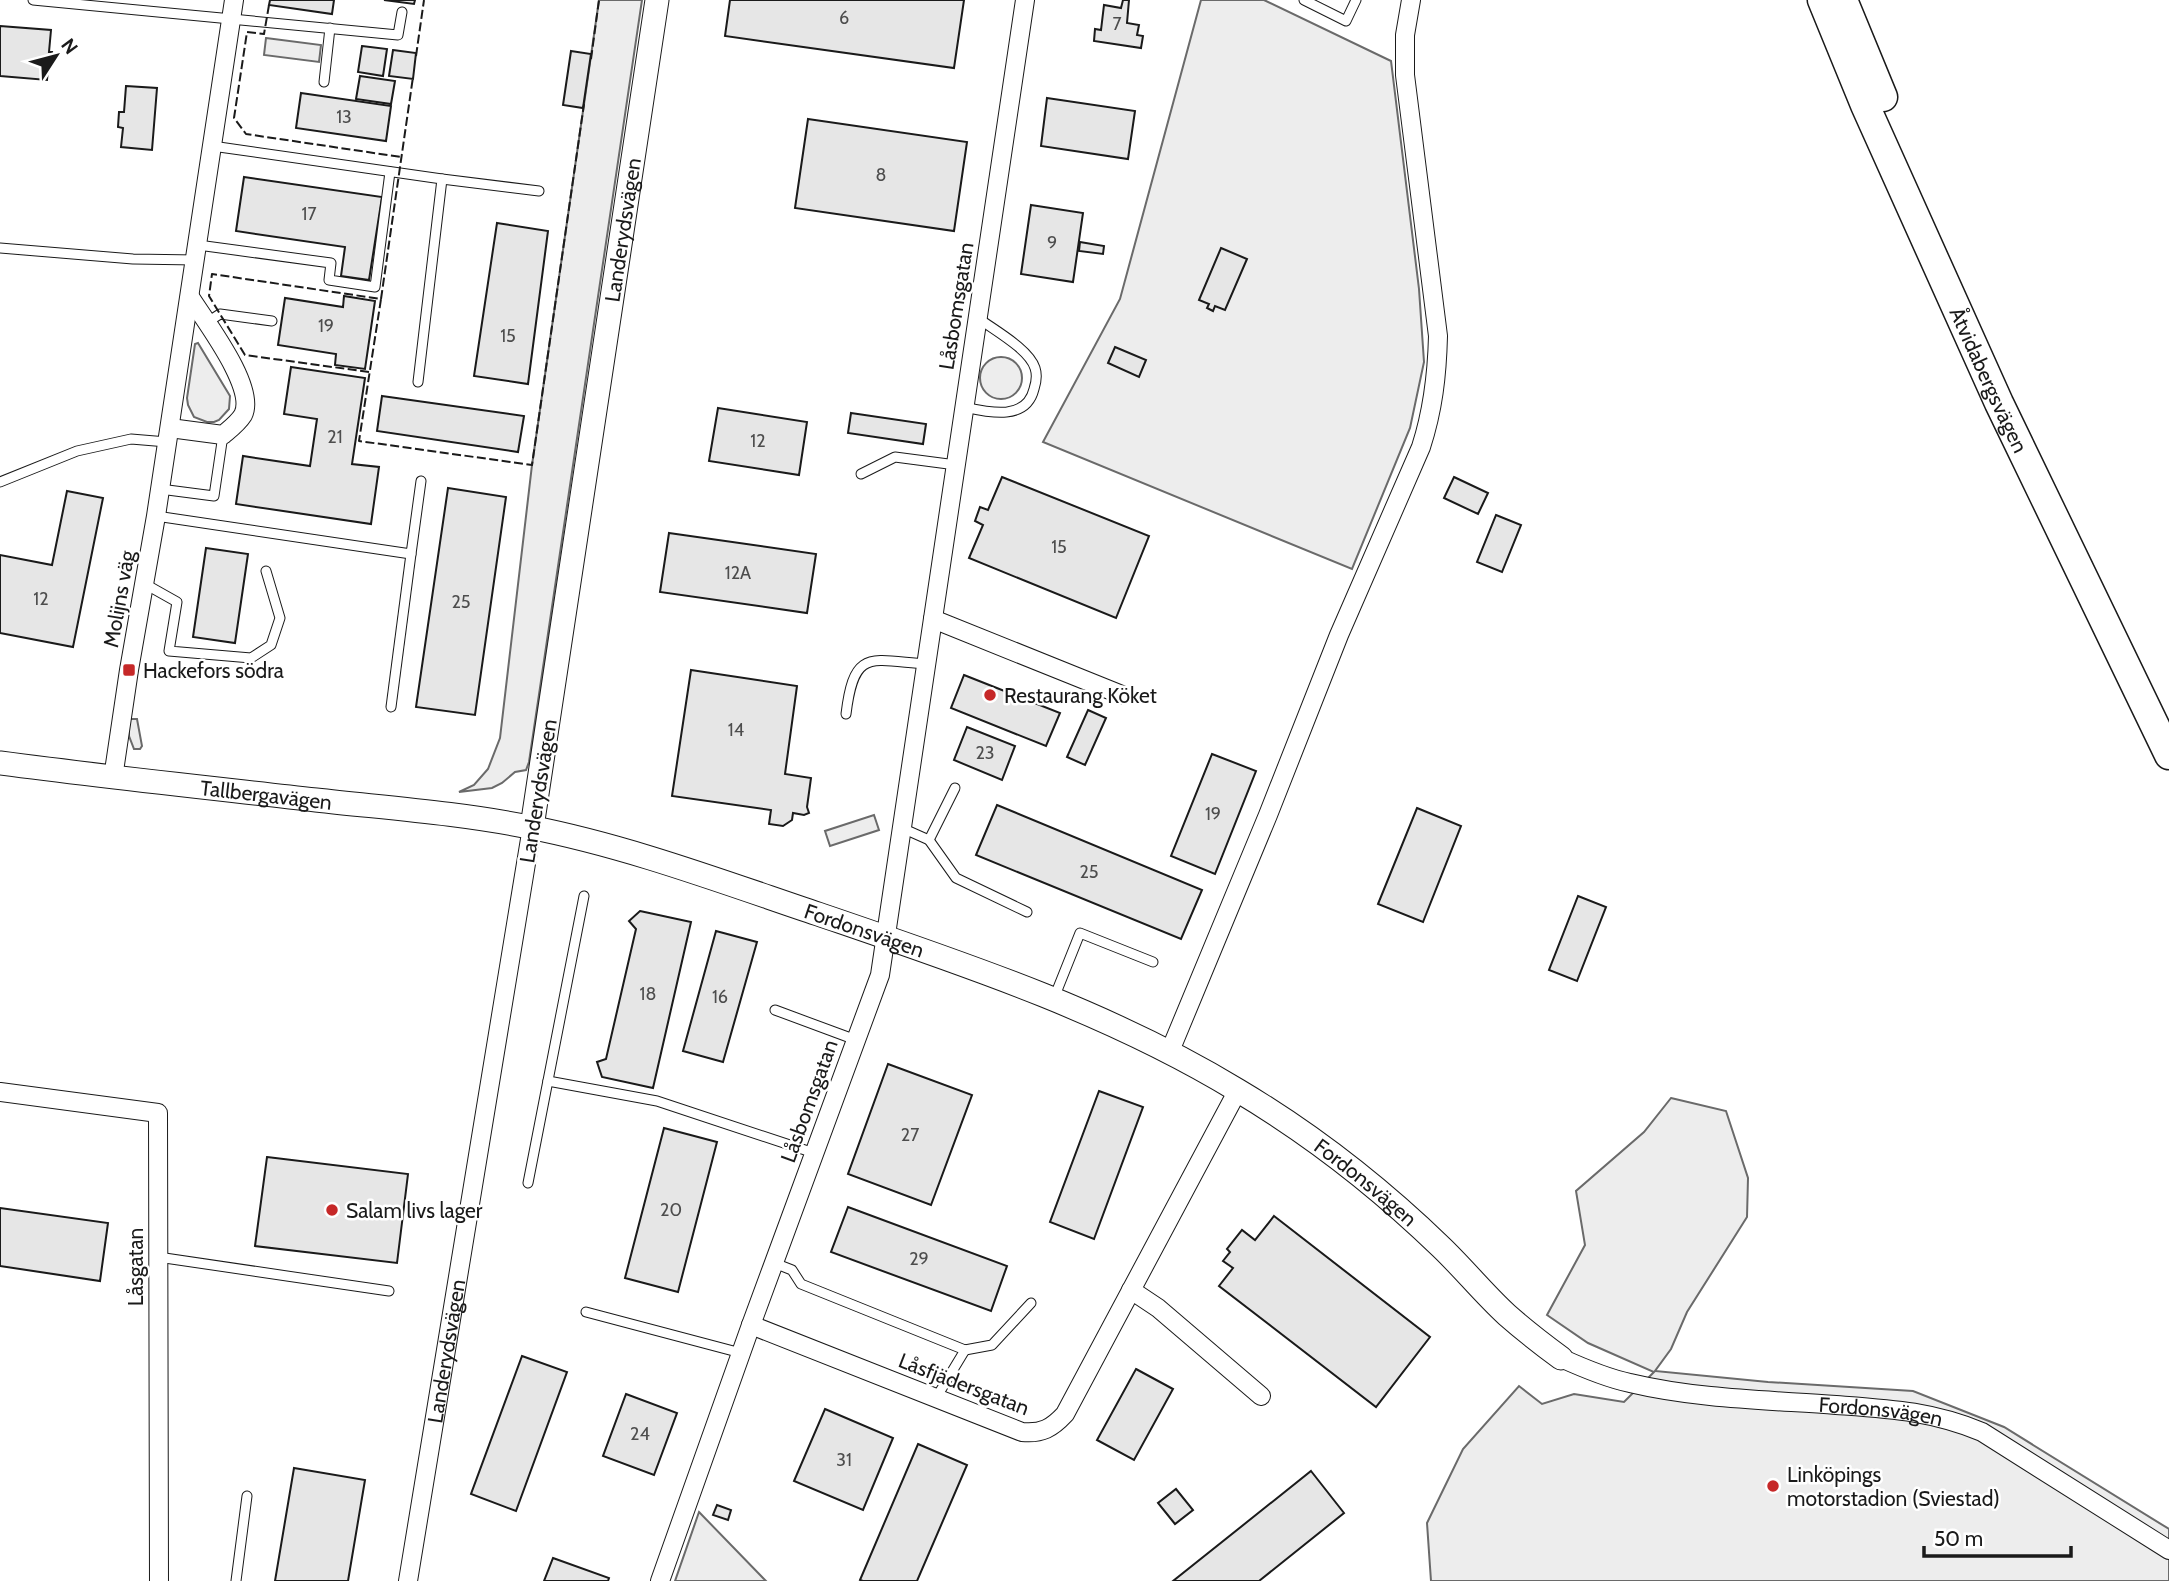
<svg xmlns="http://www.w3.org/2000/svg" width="2169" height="1581" font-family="Cabin,sans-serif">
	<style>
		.built { fill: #ededed; stroke: #6a6a6a; stroke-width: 2 }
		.building { fill: #e6e6e6; stroke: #1a1a1a; stroke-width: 2 }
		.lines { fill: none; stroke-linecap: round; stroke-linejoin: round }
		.service-casing { stroke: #1a1a1a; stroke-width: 11 }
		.minor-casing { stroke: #1a1a1a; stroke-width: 20 }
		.tertiary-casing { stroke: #1a1a1a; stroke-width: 25 }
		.primary-casing { stroke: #1a1a1a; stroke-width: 31 }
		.service { stroke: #fff; stroke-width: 9 }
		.minor { stroke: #fff; stroke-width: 18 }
		.tertiary { stroke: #fff; stroke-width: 23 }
		.primary { stroke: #fff; stroke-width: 28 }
		.fence { stroke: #1a1a1a; stroke-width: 2; stroke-dasharray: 9 3.5; stroke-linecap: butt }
		.poi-dot { fill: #c62828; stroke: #fff; stroke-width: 2.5 }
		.labels { text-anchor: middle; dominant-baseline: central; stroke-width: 5; stroke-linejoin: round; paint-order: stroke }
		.number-label { font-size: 18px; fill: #4d4d4d }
		.street-label { font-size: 21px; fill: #1a1a1a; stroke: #fff }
		.poi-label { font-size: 21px; fill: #1a1a1a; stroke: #fff; text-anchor: start }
	</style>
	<rect width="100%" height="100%" fill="#fff"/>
	<g class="built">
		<path d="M599 0H642L529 762 526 770 515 772 502 783 492 788 459 792 474 785 488 769 500 738 532 465Z"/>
		<path d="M1201 0H1264L1391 61 1419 289 1424 362 1410 428 1352 569 1043 442 1120 299Z"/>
		<path d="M266 38 321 45 319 62 264 55Z"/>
		<path d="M198 343 230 396 229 409 219 420 214 422H207L194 417 188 405 187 398 195 344Z"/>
		<circle cx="1001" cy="378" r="21"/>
		<path d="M129 719H137L142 746 140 749H134L129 736Z"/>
		<path d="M874 815 879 830 830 846 825 831Z"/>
		<path d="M1671 1098 1726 1111 1748 1178 1747 1217 1687 1312 1671 1349 1655 1371 1768 1382 1913 1391 2004 1427 2169 1529V1581H1431L1427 1523 1463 1449 1519 1386 1542 1404 1574 1394 1624 1402 1654 1372 1588 1343 1547 1315 1585 1245 1576 1191 1644 1132Z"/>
		<path d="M699 1512 766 1581H675Z"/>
	</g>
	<g class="building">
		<path d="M270 0H334L332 14 269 5Z"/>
		<path d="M384 0H415L414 4Z"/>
		<path d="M730 0H964L954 68 725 36Z"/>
		<path d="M1123 0H1129L1127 23 1139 25 1137 35 1143 36 1141 48 1094 41 1095 29 1101 30 1104 5 1121 8Z"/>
		<path d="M0 26 51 30 49 52H52L51 59H49L47 80 0 76Z"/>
		<path d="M362 46 387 49 383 76 358 72Z"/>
		<path d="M393 50 416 53 413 79 389 76Z"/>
		<path d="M571 51 591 54 583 108 563 105Z"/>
		<path d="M360 76 395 81 391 104 356 99Z"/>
		<path d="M126 86 157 88 152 150 121 147 123 128 118 127 119 112H124Z"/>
		<path d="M301 93 391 106 386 141 296 128Z"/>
		<path d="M1047 98 1135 111 1128 159 1041 146Z"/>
		<path d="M808 119 967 142 954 231 795 208Z"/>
		<path d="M244 177 382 197 369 280 341 276 345 247 236 231Z"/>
		<path d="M1031 205 1083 213 1073 282 1021 274Z"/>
		<path d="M497 223 548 231 528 384 474 376Z"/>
		<path d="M1080 242 1104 246 1103 254 1079 251Z"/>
		<path d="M1221 248 1247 259 1225 310 1215 306 1213 311 1207 308 1209 304 1199 300Z"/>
		<path d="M344 296 375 301 365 369 335 365 336 354 278 345 285 298 343 307Z"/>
		<path d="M1115 347 1146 360 1139 377 1108 363Z"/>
		<path d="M291 367 365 378 352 464 379 467 371 524 236 504 243 456 310 466 317 419 284 414Z"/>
		<path d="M382 396 524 416 518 452 377 431Z"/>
		<path d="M718 408 807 422 799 475 709 461Z"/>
		<path d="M851 413 926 424 923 444 848 433Z"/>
		<path d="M1002 477 1149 536 1116 618 969 558 983 525 975 521 980 507 988 510Z"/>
		<path d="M1454 477 1488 493 1478 514 1444 498Z"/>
		<path d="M448 488 506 497 475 715 416 707Z"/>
		<path d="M67 491 103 498 73 647 0 633V555L52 565Z"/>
		<path d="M1496 515 1521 525 1502 572 1477 562Z"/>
		<path d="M669 533 816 554 807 613 660 592Z"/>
		<path d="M206 548 248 554 235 643 193 637Z"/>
		<path d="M691 670 797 686 785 774 811 778 807 807 809 813 804 815 793 813 792 820 783 826 769 824 771 810 672 796Z"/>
		<path d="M964 675 1060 713 1046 746 951 708Z"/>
		<path d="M1088 710 1106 718 1085 765 1067 757Z"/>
		<path d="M967 727 1015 746 1002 780 954 760Z"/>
		<path d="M1212 754 1256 771 1215 874 1171 856Z"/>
		<path d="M997 805 1202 890 1181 939 976 855Z"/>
		<path d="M1417 808 1461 826 1423 922 1378 904Z"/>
		<path d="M1578 896 1606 907 1577 981 1549 970Z"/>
		<path d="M640 911 691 922 653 1088 602 1077 597 1062 606 1059 636 929 629 921Z"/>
		<path d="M716 931 757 942 723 1062 683 1051Z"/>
		<path d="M888 1064 972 1095 931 1205 848 1174Z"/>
		<path d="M1099 1091 1143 1107 1094 1239 1050 1222Z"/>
		<path d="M664 1128 717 1142 678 1292 625 1278Z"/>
		<path d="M267 1157 408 1174 397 1263 255 1246Z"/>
		<path d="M848 1207 1007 1266 991 1311 831 1252Z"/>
		<path d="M0 1208 108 1223 100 1281 0 1266Z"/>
		<path d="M1274 1216 1430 1337 1376 1407 1219 1286 1233 1268 1223 1261 1230 1252 1227 1249 1242 1230 1255 1240Z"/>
		<path d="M522 1356 567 1372 516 1511 471 1494Z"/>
		<path d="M1136 1369 1173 1389 1134 1460 1097 1440Z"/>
		<path d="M626 1394 677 1413 654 1475 603 1456Z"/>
		<path d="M825 1409 893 1438 863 1510 794 1481Z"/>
		<path d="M918 1444 967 1465 917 1581H863L860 1580Z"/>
		<path d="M294 1468 365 1480 348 1581H275Z"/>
		<path d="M1311 1471 1344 1513 1259 1581H1173Z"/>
		<path d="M1176 1489 1193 1510 1175 1524 1158 1503Z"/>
		<path d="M717 1505 731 1510 728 1520 713 1515Z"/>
		<path d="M553 1558 609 1578 608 1581H544Z"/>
	</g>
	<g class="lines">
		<g class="service-casing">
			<g id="service">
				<path d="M33 0 398 35 402 12"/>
				<path d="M1304 0 1346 21 1356 0"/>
				<path d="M324 82 330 28"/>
				<path d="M212 146 442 179 418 382"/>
				<path d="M442 179 539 191"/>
				<path d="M198 245 331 263 329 280 375 287 390 172"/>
				<path d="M0 248 133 259 196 260"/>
				<path d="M206 323 220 314 272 321"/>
				<path d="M964 407C987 412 1026 422 1034 389 1036 383 1037 374 1035 368 1029 349 994 330 978 318"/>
				<path d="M861 474 895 457 956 465"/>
				<path d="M0 482 77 451 131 439 167 442"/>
				<path d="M160 489 214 496 223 435"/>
				<path d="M156 516 411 554 421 481"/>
				<path d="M145 584 177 602 169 651 251 658 271 645 280 618 266 571"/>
				<path d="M391 707 411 554"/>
				<path d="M846 714C854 648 870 660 926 664"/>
				<path d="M902 828 929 840 956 878 1027 912"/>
				<path d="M929 840 955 788"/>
				<path d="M1054 998 1080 933 1153 962"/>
				<path d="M775 1010 856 1040"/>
				<path d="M548 1081 657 1101 814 1153"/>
				<path d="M528 1183 584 896"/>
				<path d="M158 1257 389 1291"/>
				<path d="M774 1263 792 1270 801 1284 965 1350 992 1345 1031 1303"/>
				<path d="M586 1312 741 1353"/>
				<path d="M936 1398 965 1350"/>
				<path d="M236 1581 247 1496"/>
			</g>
		</g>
		<g class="minor-casing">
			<g id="minor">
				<path d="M170 428 223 435C230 429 238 423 243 415 257 388 205 321 190 297"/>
				<path d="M933 619 1122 695"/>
				<path d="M113 778 129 670 156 516 234 0"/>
				<path d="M1170 1051 1268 815 1339 635 1421 447C1433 410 1437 376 1438 336L1405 75V35L1411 0"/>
				<path d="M0 1092 158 1113 159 1581"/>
				<path d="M1131 1290 1158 1308 1261 1396"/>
				<path d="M751 1325 1022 1432C1042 1434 1052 1428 1065 1414L1238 1090"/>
				<path id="s1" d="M1561 1358C1583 1368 1606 1378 1630 1383 1697 1399 1768 1400 1836 1405 1890 1409 1931 1411 1982 1432L2169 1550"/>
				<path id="s2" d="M408 1581 532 827"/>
				<path d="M660 1581 751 1325 880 975 1025 0"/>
			</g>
		</g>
		<g class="tertiary-casing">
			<g id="tertiary">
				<path id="s3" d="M0 763C105 777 211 788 316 800 387 808 459 813 529 827 627 846 723 882 818 914 961 963 1107 1011 1237 1090 1311 1134 1379 1187 1441 1247 1464 1269 1484 1294 1507 1315 1524 1330 1542 1344 1561 1358"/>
				<path id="s4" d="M532 827 657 0"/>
			</g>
		</g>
		<g class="primary-casing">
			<g id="primary">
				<path id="s5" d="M1822 0 1865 105 1999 403 2169 755"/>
				<path d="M1843 0 1883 97"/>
			</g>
		</g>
		<use href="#service" class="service"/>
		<use href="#minor" class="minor"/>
		<use href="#tertiary" class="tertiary"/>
		<use href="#primary" class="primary"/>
		<g class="fence">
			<path d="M269 5 264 34 247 32 234 118 246 134 401 157"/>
			<path d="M416 56 424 0"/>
			<path d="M591 59 599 0"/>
			<path d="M381 299 413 77"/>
			<path d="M369 372 245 355 209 296 212 274 381 299 359 441 532 465 584 104"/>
		</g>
	</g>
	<g class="poi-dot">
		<rect x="122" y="663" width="14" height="14" rx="3.5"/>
		<circle cx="990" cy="695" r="7"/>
		<circle cx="332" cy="1210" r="7"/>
		<circle cx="1773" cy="1486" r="7"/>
	</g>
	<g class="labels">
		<g class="number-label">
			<text x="844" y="18">6</text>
			<text x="1117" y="24">7</text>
			<text x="344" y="117">13</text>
			<text x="881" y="175">8</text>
			<text x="309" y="214">17</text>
			<text x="1052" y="243">9</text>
			<text x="326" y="326">19</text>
			<text x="508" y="336">15</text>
			<text x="335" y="437">21</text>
			<text x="758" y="441">12</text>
			<text x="1059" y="547">15</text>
			<text x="738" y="573">12A</text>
			<text x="41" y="599">12</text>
			<text x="461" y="602">25</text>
			<text x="736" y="730">14</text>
			<text x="985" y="753">23</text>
			<text x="1213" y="814">19</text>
			<text x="1089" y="872">25</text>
			<text x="648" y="994">18</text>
			<text x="720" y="997">16</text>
			<text x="910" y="1135">27</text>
			<text x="671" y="1210">20</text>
			<text x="919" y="1259">29</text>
			<text x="640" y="1434">24</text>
			<text x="844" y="1460">31</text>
		</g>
		<g class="street-label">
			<text stroke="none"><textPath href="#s4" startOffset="604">Landerydsvägen</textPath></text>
			<text transform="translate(956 306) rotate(-81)">Låsbomsgatan</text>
			<text stroke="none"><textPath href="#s5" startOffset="415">Åtvidabergsvägen</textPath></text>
			<text transform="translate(119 599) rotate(-80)">Molijns väg</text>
			<text transform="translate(538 791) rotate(-81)">Landerydsvägen</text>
			<text stroke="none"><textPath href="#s3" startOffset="268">Tallbergavägen</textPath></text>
			<text stroke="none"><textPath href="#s3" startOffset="884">Fordonsvägen</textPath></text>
			<text transform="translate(809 1101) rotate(-70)">Låsbomsgatan</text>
			<text stroke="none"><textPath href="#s3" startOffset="1449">Fordonsvägen</textPath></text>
			<text transform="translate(135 1267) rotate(-90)">Låsgatan</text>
			<text stroke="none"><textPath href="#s2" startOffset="233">Landerydsvägen</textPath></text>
			<text transform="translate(964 1384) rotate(21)">Låsfjädersgatan</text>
			<text stroke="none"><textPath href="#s1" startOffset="326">Fordonsvägen</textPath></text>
		</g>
		<g class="poi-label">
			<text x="143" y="670">Hackefors södra</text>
			<text x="1004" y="695">Restaurang Köket</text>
			<text x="346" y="1210">Salam livs lager</text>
			<text x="1787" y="1474">Linköpings<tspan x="1787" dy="24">motorstadion (Sviestad)</tspan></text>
		</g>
	</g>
	<g transform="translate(56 56) rotate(54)" stroke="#ffffff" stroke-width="5" paint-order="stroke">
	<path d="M0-5L12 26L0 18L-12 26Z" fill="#1a1a1a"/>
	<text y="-10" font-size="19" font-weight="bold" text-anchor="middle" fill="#1a1a1a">N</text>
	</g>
	<path d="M1924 1546v10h147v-10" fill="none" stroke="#1a1a1a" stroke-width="3.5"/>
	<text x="1934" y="1546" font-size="21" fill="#1a1a1a" stroke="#ffffff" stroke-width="5" paint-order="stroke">50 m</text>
</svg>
